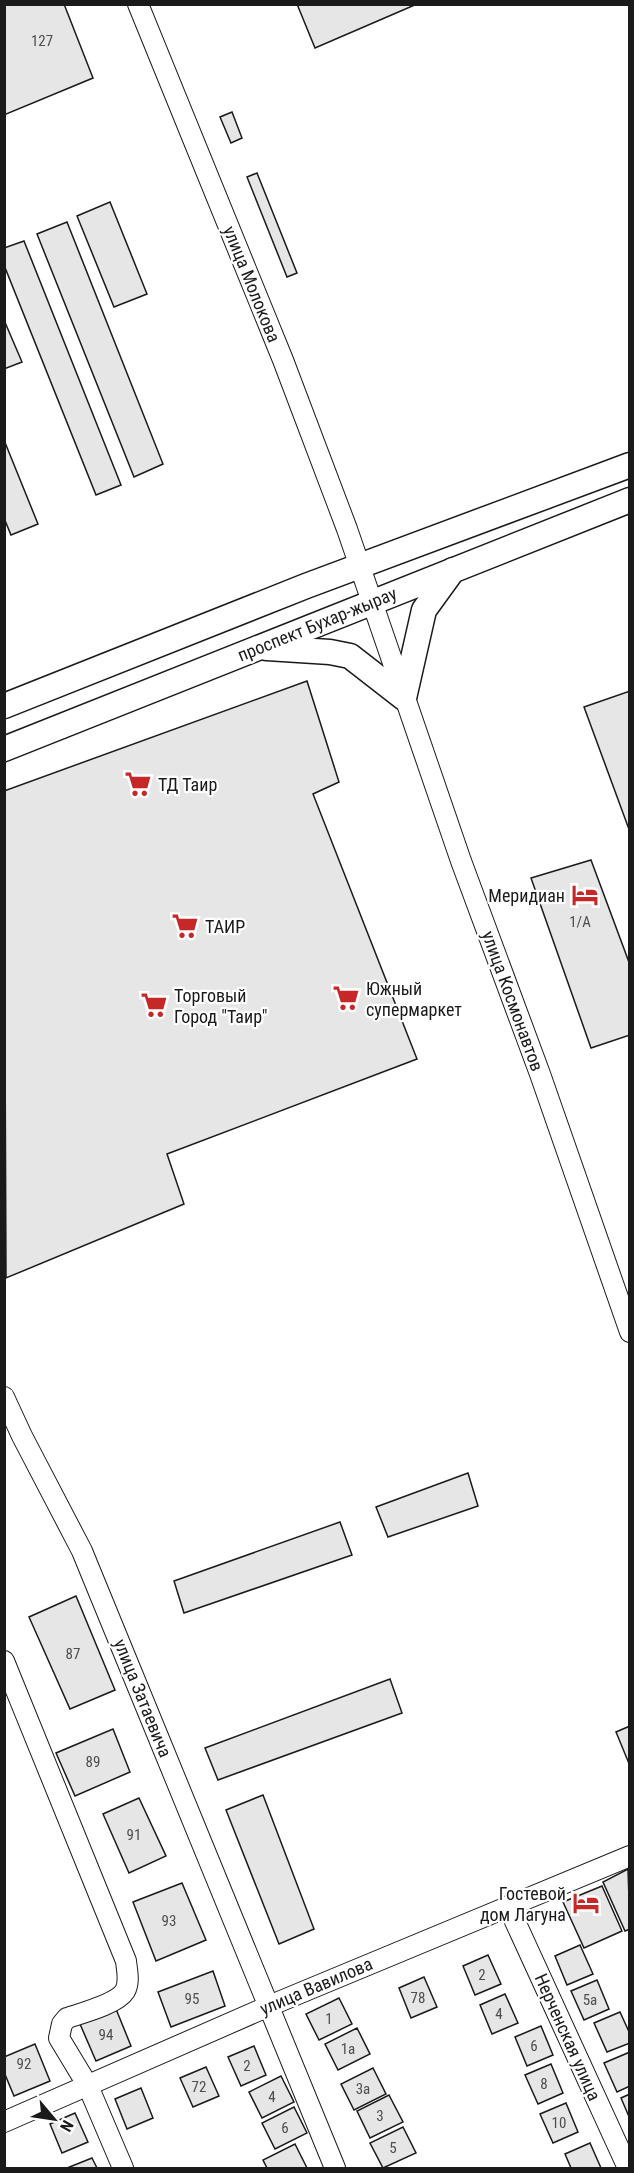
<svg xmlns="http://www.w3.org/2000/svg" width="634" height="2173" font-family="'Roboto Condensed',sans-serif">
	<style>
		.building { fill: #e6e6e6; stroke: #1a1a1a; stroke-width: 1.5 }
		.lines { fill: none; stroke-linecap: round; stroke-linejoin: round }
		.minor-casing { stroke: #1a1a1a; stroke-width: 22 }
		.major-casing { stroke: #1a1a1a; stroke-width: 27 }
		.minor { stroke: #fff; stroke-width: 20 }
		.major { stroke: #fff; stroke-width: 24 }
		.labels { text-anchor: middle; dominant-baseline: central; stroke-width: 4.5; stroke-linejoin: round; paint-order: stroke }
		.number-label { font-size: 15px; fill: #4d4d4d }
		.street-label { font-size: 18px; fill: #1a1a1a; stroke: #fff }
		.poi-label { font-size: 18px; fill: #1a1a1a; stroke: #fff; text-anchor: start }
	</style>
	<rect width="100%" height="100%" fill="#fff"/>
	<g class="building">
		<path d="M4 4H64L93 78 4 115Z"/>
		<path d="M297 4H417L315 48Z"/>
		<path d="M232 112 242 138 231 143 220 117Z"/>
		<path d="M257 173 297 273 287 277 247 177Z"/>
		<path d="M110 202 147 294 114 307 77 216Z"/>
		<path d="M67 222 163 464 134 477 37 234Z"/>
		<path d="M24 241 121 485 96 495 4 265V248Z"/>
		<path d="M4 320 22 362 4 369Z"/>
		<path d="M4 440 38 524 11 535 4 518Z"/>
		<path d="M307 681 339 782 313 794 417 1059 167 1154 184 1204 6 1278 4 791Z"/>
		<path d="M630 691V832L584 707Z"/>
		<path d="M591 860 630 965V1035L591 1048 531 878Z"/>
		<path d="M468 1473 478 1506 388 1537 376 1507Z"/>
		<path d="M340 1522 352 1555 184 1613 174 1581Z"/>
		<path d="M76 1596 115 1690 70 1709 29 1617Z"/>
		<path d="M390 1679 402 1713 218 1780 205 1748Z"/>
		<path d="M630 1726V1766L616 1732Z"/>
		<path d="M113 1729 130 1772 75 1796 56 1753Z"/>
		<path d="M263 1795 314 1929 279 1944 226 1810Z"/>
		<path d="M139 1798 166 1856 129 1873 103 1814Z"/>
		<path d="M628 1869 630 1929 625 1931 603 1882Z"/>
		<path d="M182 1883 206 1940 156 1961 133 1902Z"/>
		<path d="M602 1886 622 1931 584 1948 563 1902Z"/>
		<path d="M580 1945 593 1974 567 1985 555 1956Z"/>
		<path d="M488 1955 501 1984 475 1995 463 1966Z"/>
		<path d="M213 1971 225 2006 171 2027 158 1992Z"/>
		<path d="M424 1977 437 2007 411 2018 399 1988Z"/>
		<path d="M597 1980 609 2009 584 2020 571 1991Z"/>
		<path d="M505 1994 518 2023 492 2034 480 2005Z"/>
		<path d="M339 1998 352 2024 319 2040 306 2014Z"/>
		<path d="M116 2009 131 2046 96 2061 80 2024Z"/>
		<path d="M620 2012 630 2034V2043L607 2052 594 2023Z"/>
		<path d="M541 2026 553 2055 527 2066 515 2037Z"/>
		<path d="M357 2028 370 2054 338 2070 325 2044Z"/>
		<path d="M35 2044 50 2081 14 2096 4 2072V2057Z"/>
		<path d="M254 2046 266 2075 241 2086 228 2057Z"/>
		<path d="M630 2052V2086L617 2092 604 2063Z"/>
		<path d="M551 2064 563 2093 538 2104 525 2075Z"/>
		<path d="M206 2067 219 2096 193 2107 180 2078Z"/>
		<path d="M373 2068 386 2094 354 2110 341 2084Z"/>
		<path d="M281 2076 294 2102 262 2118 249 2092Z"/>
		<path d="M141 2088 153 2118 127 2129 115 2099Z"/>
		<path d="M630 2094V2119L621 2098Z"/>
		<path d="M389 2095 403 2122 370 2138 357 2111Z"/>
		<path d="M566 2103 578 2132 553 2143 540 2114Z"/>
		<path d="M294 2107 307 2133 275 2149 262 2123Z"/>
		<path d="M75 2113 88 2142 62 2153 50 2124Z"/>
		<path d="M403 2127 416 2153 383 2168 370 2143Z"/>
		<path d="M590 2143 601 2168H571L565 2154Z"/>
		<path d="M295 2144 307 2168H267L263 2160Z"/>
		<path d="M92 2158 97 2168H67Z"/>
	</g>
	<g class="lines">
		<g class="minor-casing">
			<g id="minor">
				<path d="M138 4 283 360 347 529 461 861 540 1074 630 1332"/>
				<path d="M4 1397 22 1436 82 1551 335 2168"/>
				<path d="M4 1661 126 1961C127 1971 130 1982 125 1991 117 2004 82 2013 67 2018L62 2024 59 2038 88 2086 123 2168"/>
				<path d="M508 1906 628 2168"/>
				<path d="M4 2122 269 2006 630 1856"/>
			</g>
		</g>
		<g class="major-casing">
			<g id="major">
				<path d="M267 648 330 652 350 656 404 698 424 610 453 570"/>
				<path d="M4 706 306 586 630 465"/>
				<path d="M4 749 630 500"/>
			</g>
		</g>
		<use href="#minor" class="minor"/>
		<use href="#major" class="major"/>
	</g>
	<defs>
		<g id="supermarket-bare" transform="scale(2.07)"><path d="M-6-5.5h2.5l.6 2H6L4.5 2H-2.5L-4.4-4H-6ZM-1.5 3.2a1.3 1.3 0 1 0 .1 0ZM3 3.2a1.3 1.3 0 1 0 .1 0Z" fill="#c62828" stroke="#fff" stroke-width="2.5" paint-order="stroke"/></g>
		<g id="hotel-bare" transform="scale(2.07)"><path d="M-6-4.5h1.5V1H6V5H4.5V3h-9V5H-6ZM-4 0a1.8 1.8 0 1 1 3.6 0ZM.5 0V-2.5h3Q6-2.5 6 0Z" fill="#c62828" stroke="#fff" stroke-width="2.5" paint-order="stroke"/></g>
	</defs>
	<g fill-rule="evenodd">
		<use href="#supermarket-bare" x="138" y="784"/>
		<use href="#hotel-bare" x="585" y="895"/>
		<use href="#supermarket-bare" x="185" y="926"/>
		<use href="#supermarket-bare" x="346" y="998"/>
		<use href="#supermarket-bare" x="154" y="1005"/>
		<use href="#hotel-bare" x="586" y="1903"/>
	</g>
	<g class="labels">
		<g class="number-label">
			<text x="42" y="41">127</text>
			<text x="580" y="922">1/А</text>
			<text x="73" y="1654">87</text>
			<text x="93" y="1762">89</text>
			<text x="134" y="1835">91</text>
			<text x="169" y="1921">93</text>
			<text x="482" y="1975">2</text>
			<text x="418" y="1998">78</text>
			<text x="192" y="1999">95</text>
			<text x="590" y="2000">5а</text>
			<text x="499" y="2014">4</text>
			<text x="329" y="2019">1</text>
			<text x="106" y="2035">94</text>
			<text x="534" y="2046">6</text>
			<text x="348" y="2049">1а</text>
			<text x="24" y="2064">92</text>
			<text x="247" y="2066">2</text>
			<text x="544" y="2084">8</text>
			<text x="199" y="2087">72</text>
			<text x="363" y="2089">3а</text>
			<text x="272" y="2097">4</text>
			<text x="380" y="2116">3</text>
			<text x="559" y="2123">10</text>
			<text x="285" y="2128">6</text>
			<text x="393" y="2148">5</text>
		</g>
		<g class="street-label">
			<text transform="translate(252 284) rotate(68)">улица Молокова</text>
			<text transform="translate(317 624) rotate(-22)">проспект Бухар-жырау</text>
			<text transform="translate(513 1001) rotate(70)">улица Космонавтов</text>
			<text transform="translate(143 1698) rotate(68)">улица Затаевича</text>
			<text transform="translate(316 1986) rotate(-23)">улица Вавилова</text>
			<text transform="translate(568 2037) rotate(66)">Нерченская улица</text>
		</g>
		<g class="poi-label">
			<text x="158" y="784">ТД Таир</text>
			<text x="565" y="895" text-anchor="end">Меридиан</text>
			<text x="205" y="926">ТАИР</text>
			<text x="366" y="988">Южный<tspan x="366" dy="21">супермаркет</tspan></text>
			<text x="174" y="995">Торговый<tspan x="174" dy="21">Город "Таир"</tspan></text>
			<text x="566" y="1893" text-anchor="end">Гостевой<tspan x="566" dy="21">дом Лагуна</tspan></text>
		</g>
	</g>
	<rect width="634" height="2173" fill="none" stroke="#1a1a1a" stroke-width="12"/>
	<g transform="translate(54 2119) rotate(119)" stroke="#ffffff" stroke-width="4.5" paint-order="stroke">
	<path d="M0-4.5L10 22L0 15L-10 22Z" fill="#1a1a1a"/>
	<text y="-9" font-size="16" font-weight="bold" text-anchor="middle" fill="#1a1a1a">N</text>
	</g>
</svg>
